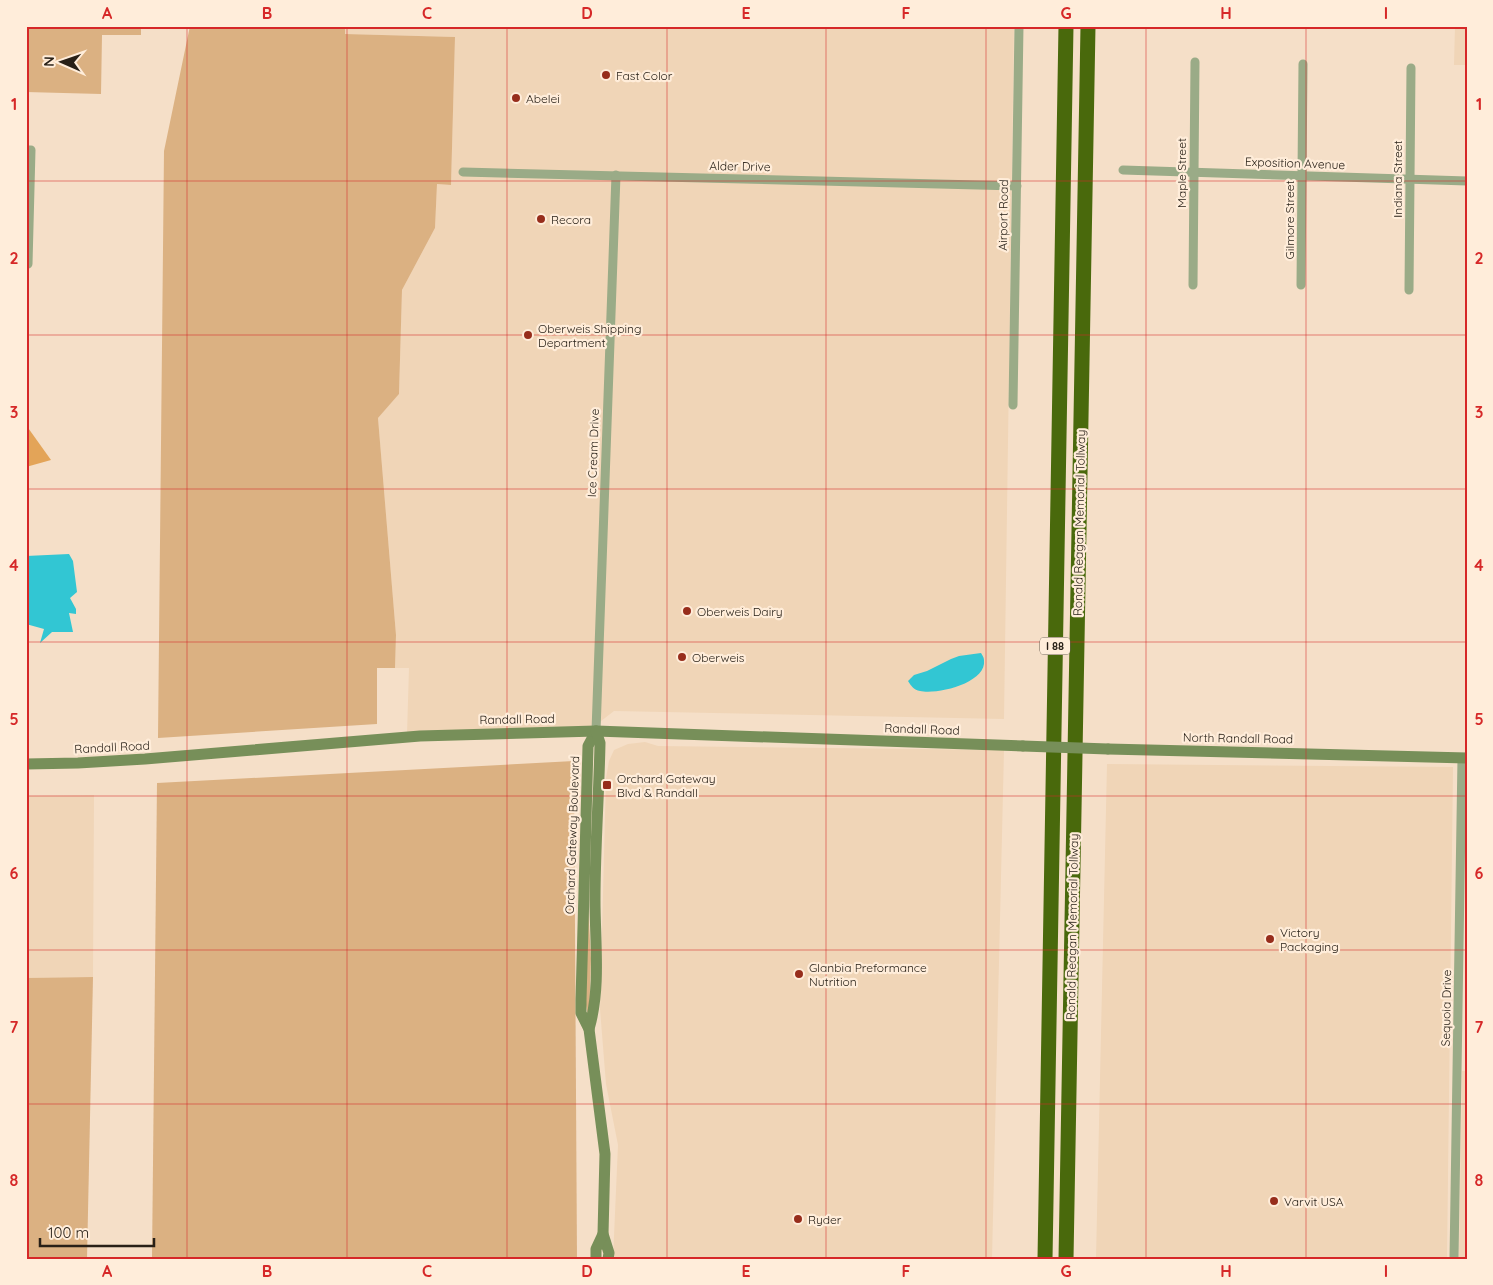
<svg xmlns="http://www.w3.org/2000/svg" width="1493" height="1285" font-family="Quicksand,sans-serif">
	<style>
		.built { fill: #f0d5b7 }
		.green { fill: #dbb182 }
		.forest { fill: #e3a458 }
		.water { fill: #32c6d3 }
		.lines { fill: none; stroke-linecap: round; stroke-linejoin: round }
		.street { stroke: #9aab87; stroke-width: 9 }
		.secondary { stroke: #778f59; stroke-width: 11 }
		.highway { stroke: #49690c; stroke-width: 15 }
		.secondary-bridge { stroke: #778f59; stroke-width: 11 }
		.grid { fill: none; stroke: #d62828; stroke-width: 1; stroke-opacity: 0.55 }
		.poi-dot { fill: #972d1b; stroke: #ffedda; stroke-width: 2 }
		.labels { text-anchor: middle; dominant-baseline: central; stroke-width: 4.5; stroke-linejoin: round; paint-order: stroke }
		.shield { fill: #ffedda; stroke: #685e52; stroke-width: 1 }
		.shield-label { font-size: 11px; font-weight: bold; fill: #282017 }
		.poi-label { font-size: 12px; fill: #282017; stroke: #ffedda; text-anchor: start }
		.street-label { font-size: 12px; fill: #282017; stroke: #ffedda }
		.neatline { fill: none; stroke: #d62828; stroke-width: 2 }
		.grid-label { font-size: 16px; text-anchor: middle; font-weight: bold; fill: #d62828 }
	</style>
	<rect width="100%" height="100%" fill="#f5dfc8"/>
	<g class="built">
		<path d="M345 26H1014L1004 719 614 711 592 728 407 734 409 668H395L396 635 378 418 399 394 402 290 435 228 437 184 451 185 455 37 345 34Z"/>
		<path d="M1455 26H1467V65H1454Z"/>
		<path d="M645 742 658 746 1004 750 992 1259H613L618 1145 606 1084 600 1009 606 778 609 761 614 750 628 744Z"/>
		<path d="M1107 764 1453 767 1447 1259H1096Z"/>
		<path d="M94 795 93 977 26 978V796Z"/>
		<path d="M1462 1071H1467V1259H1459Z"/>
	</g>
	<g class="green">
		<path d="M26 26H141V35H102L101 94 26 92Z"/>
		<path d="M190 26H345V34L455 37 451 185 437 184 435 228 402 290 399 394 378 418 396 635 395 668H377V724L158 738 164 151Z"/>
		<path d="M574 761 577 1259H152L157 783Z"/>
		<path d="M588 905 591 959 589 1020 585 1000Z"/>
		<path d="M93 977 87 1259H26V978Z"/>
	</g>
	<path class="forest" d="M26 425 51 460 26 467Z"/>
	<g class="water">
		<path d="M69 554 73 561 77 592 70 598 76 609V614L69 613 73 632H52L40 643 44 629 26 624V556Z"/>
		<path d="M981 653C982 655 984 657 984 660 987 683 937 695 920 691 914 690 911 686 908 681L914 675 927 671 951 659 959 656Z"/>
	</g>
	<g class="lines">
		<g class="street">
			<path d="M26 150H31L28 264H26"/>
			<path d="M1123 170 1467 181"/>
			<path d="M463 172 1017 186"/>
			<path d="M1193 285 1195 62"/>
			<path d="M1301 285 1303 64"/>
			<path d="M1409 290 1411 68"/>
			<path d="M1013 405 1019 26"/>
			<path d="M596 731 616 175"/>
			<path d="M1454 1259 1462 758"/>
		</g>
		<g class="secondary">
			<path d="M596 731 588 746 581 1000V1013L589 1029 605 1154 603 1234 609 1253 608 1259"/>
			<path d="M1108 749 1467 758"/>
			<path d="M26 764 78 763 145 759 420 736 596 731 1023 746"/>
			<path d="M589 1029C601 988 595 942 595 900 595 847 599 795 600 743L596 731"/>
			<path d="M596 1259V1249L603 1234"/>
		</g>
		<g class="highway">
			<path d="M1045 1259 1066 26"/>
			<path d="M1066 1259 1088 26"/>
		</g>
		<path class="secondary-bridge" d="M1023 746 1108 749"/>
	</g>
	<path class="grid" d="M187 26V1259M347 26V1259M507 26V1259M667 26V1259M826 26V1259M986 26V1259M1146 26V1259M1306 26V1259M26 181H1467M26 335H1467M26 489H1467M26 642H1467M26 796H1467M26 950H1467M26 1104H1467"/>
	<g class="poi-dot">
		<circle cx="606" cy="75" r="5"/>
		<circle cx="516" cy="98" r="5"/>
		<circle cx="541" cy="219" r="5"/>
		<circle cx="528" cy="335" r="5"/>
		<circle cx="687" cy="611" r="5"/>
		<circle cx="682" cy="657" r="5"/>
		<rect x="602" y="780" width="10" height="10" rx="2.5"/>
		<circle cx="1270" cy="939" r="5"/>
		<circle cx="799" cy="974" r="5"/>
		<circle cx="1274" cy="1201" r="5"/>
		<circle cx="798" cy="1219" r="5"/>
	</g>
	<g class="labels">
		<rect class="shield" x="1040" y="637.5" width="30" height="17" rx="4"/>
		<g class="shield-label">
			<text x="1055" y="646">I 88</text>
		</g>
		<g class="poi-label">
			<text x="616" y="75">Fast Color</text>
			<text x="526" y="98">Abelei</text>
			<text x="551" y="219">Recora</text>
			<text x="538" y="328">Oberweis Shipping<tspan x="538" dy="14">Department</tspan></text>
			<text x="697" y="611">Oberweis Dairy</text>
			<text x="692" y="657">Oberweis</text>
			<text x="617" y="778">Orchard Gateway<tspan x="617" dy="14">Blvd &amp; Randall</tspan></text>
			<text x="1280" y="932">Victory<tspan x="1280" dy="14">Packaging</tspan></text>
			<text x="809" y="967">Glanbia Preformance<tspan x="809" dy="14">Nutrition</tspan></text>
			<text x="1284" y="1201">Varvit USA</text>
			<text x="808" y="1219">Ryder</text>
		</g>
		<g class="street-label">
			<text transform="translate(1295 163) rotate(2)">Exposition Avenue</text>
			<text transform="translate(740 166) rotate(1)">Alder Drive</text>
			<text transform="translate(1181 173) rotate(-90)">Maple Street</text>
			<text transform="translate(1397 179) rotate(-90)">Indiana Street</text>
			<text transform="translate(1003 215) rotate(-89)">Airport Road</text>
			<text transform="translate(1289 220) rotate(-90)">Gilmore Street</text>
			<text transform="translate(593 453) rotate(-88)">Ice Cream Drive</text>
			<text transform="translate(1079 523) rotate(-89)">Ronald Reagan Memorial Tollway</text>
			<text transform="translate(517 719) rotate(-1)">Randall Road</text>
			<text transform="translate(922 729) rotate(2)">Randall Road</text>
			<text transform="translate(1238 738) rotate(1)">North Randall Road</text>
			<text transform="translate(112 747) rotate(-3)">Randall Road</text>
			<text transform="translate(572 835) rotate(-88)">Orchard Gateway Boulevard</text>
			<text transform="translate(1072 927) rotate(-89)">Ronald Reagan Memorial Tollway</text>
			<text transform="translate(1446 1008) rotate(-89)">Sequoia Drive</text>
		</g>
	</g>
	<rect width="1493" height="1285" fill="none" stroke="#ffedda" stroke-width="55"/>
	<g transform="translate(62 62) rotate(272)" stroke="#ffedda" stroke-width="4" paint-order="stroke">
	<path d="M0-4L9 19L0 12L-9 19Z" fill="#282017"/>
	<text y="-8" font-size="14" font-weight="bold" text-anchor="middle" fill="#282017">N</text>
	</g>
	<path d="M40 1238v8h114v-8" fill="none" stroke="#282017" stroke-width="2.5"/>
	<text x="48" y="1238" font-size="15" fill="#282017" stroke="#ffedda" stroke-width="4" paint-order="stroke">100 m</text>
	<rect x="28" y="28" width="1438" height="1230" class="neatline"/>
	<g class="grid-label">
		<text x="107" y="19">A</text>
		<text x="267" y="19">B</text>
		<text x="427" y="19">C</text>
		<text x="587" y="19">D</text>
		<text x="746" y="19">E</text>
		<text x="906" y="19">F</text>
		<text x="1066" y="19">G</text>
		<text x="1226" y="19">H</text>
		<text x="1386" y="19">I</text>
		<text x="14" y="110">1</text>
		<text x="1479" y="110">1</text>
		<text x="14" y="264">2</text>
		<text x="1479" y="264">2</text>
		<text x="14" y="418">3</text>
		<text x="1479" y="418">3</text>
		<text x="14" y="571">4</text>
		<text x="1479" y="571">4</text>
		<text x="14" y="725">5</text>
		<text x="1479" y="725">5</text>
		<text x="14" y="879">6</text>
		<text x="1479" y="879">6</text>
		<text x="14" y="1033">7</text>
		<text x="1479" y="1033">7</text>
		<text x="14" y="1186">8</text>
		<text x="1479" y="1186">8</text>
		<text x="107" y="1277">A</text>
		<text x="267" y="1277">B</text>
		<text x="427" y="1277">C</text>
		<text x="587" y="1277">D</text>
		<text x="746" y="1277">E</text>
		<text x="906" y="1277">F</text>
		<text x="1066" y="1277">G</text>
		<text x="1226" y="1277">H</text>
		<text x="1386" y="1277">I</text>
	</g>
</svg>
